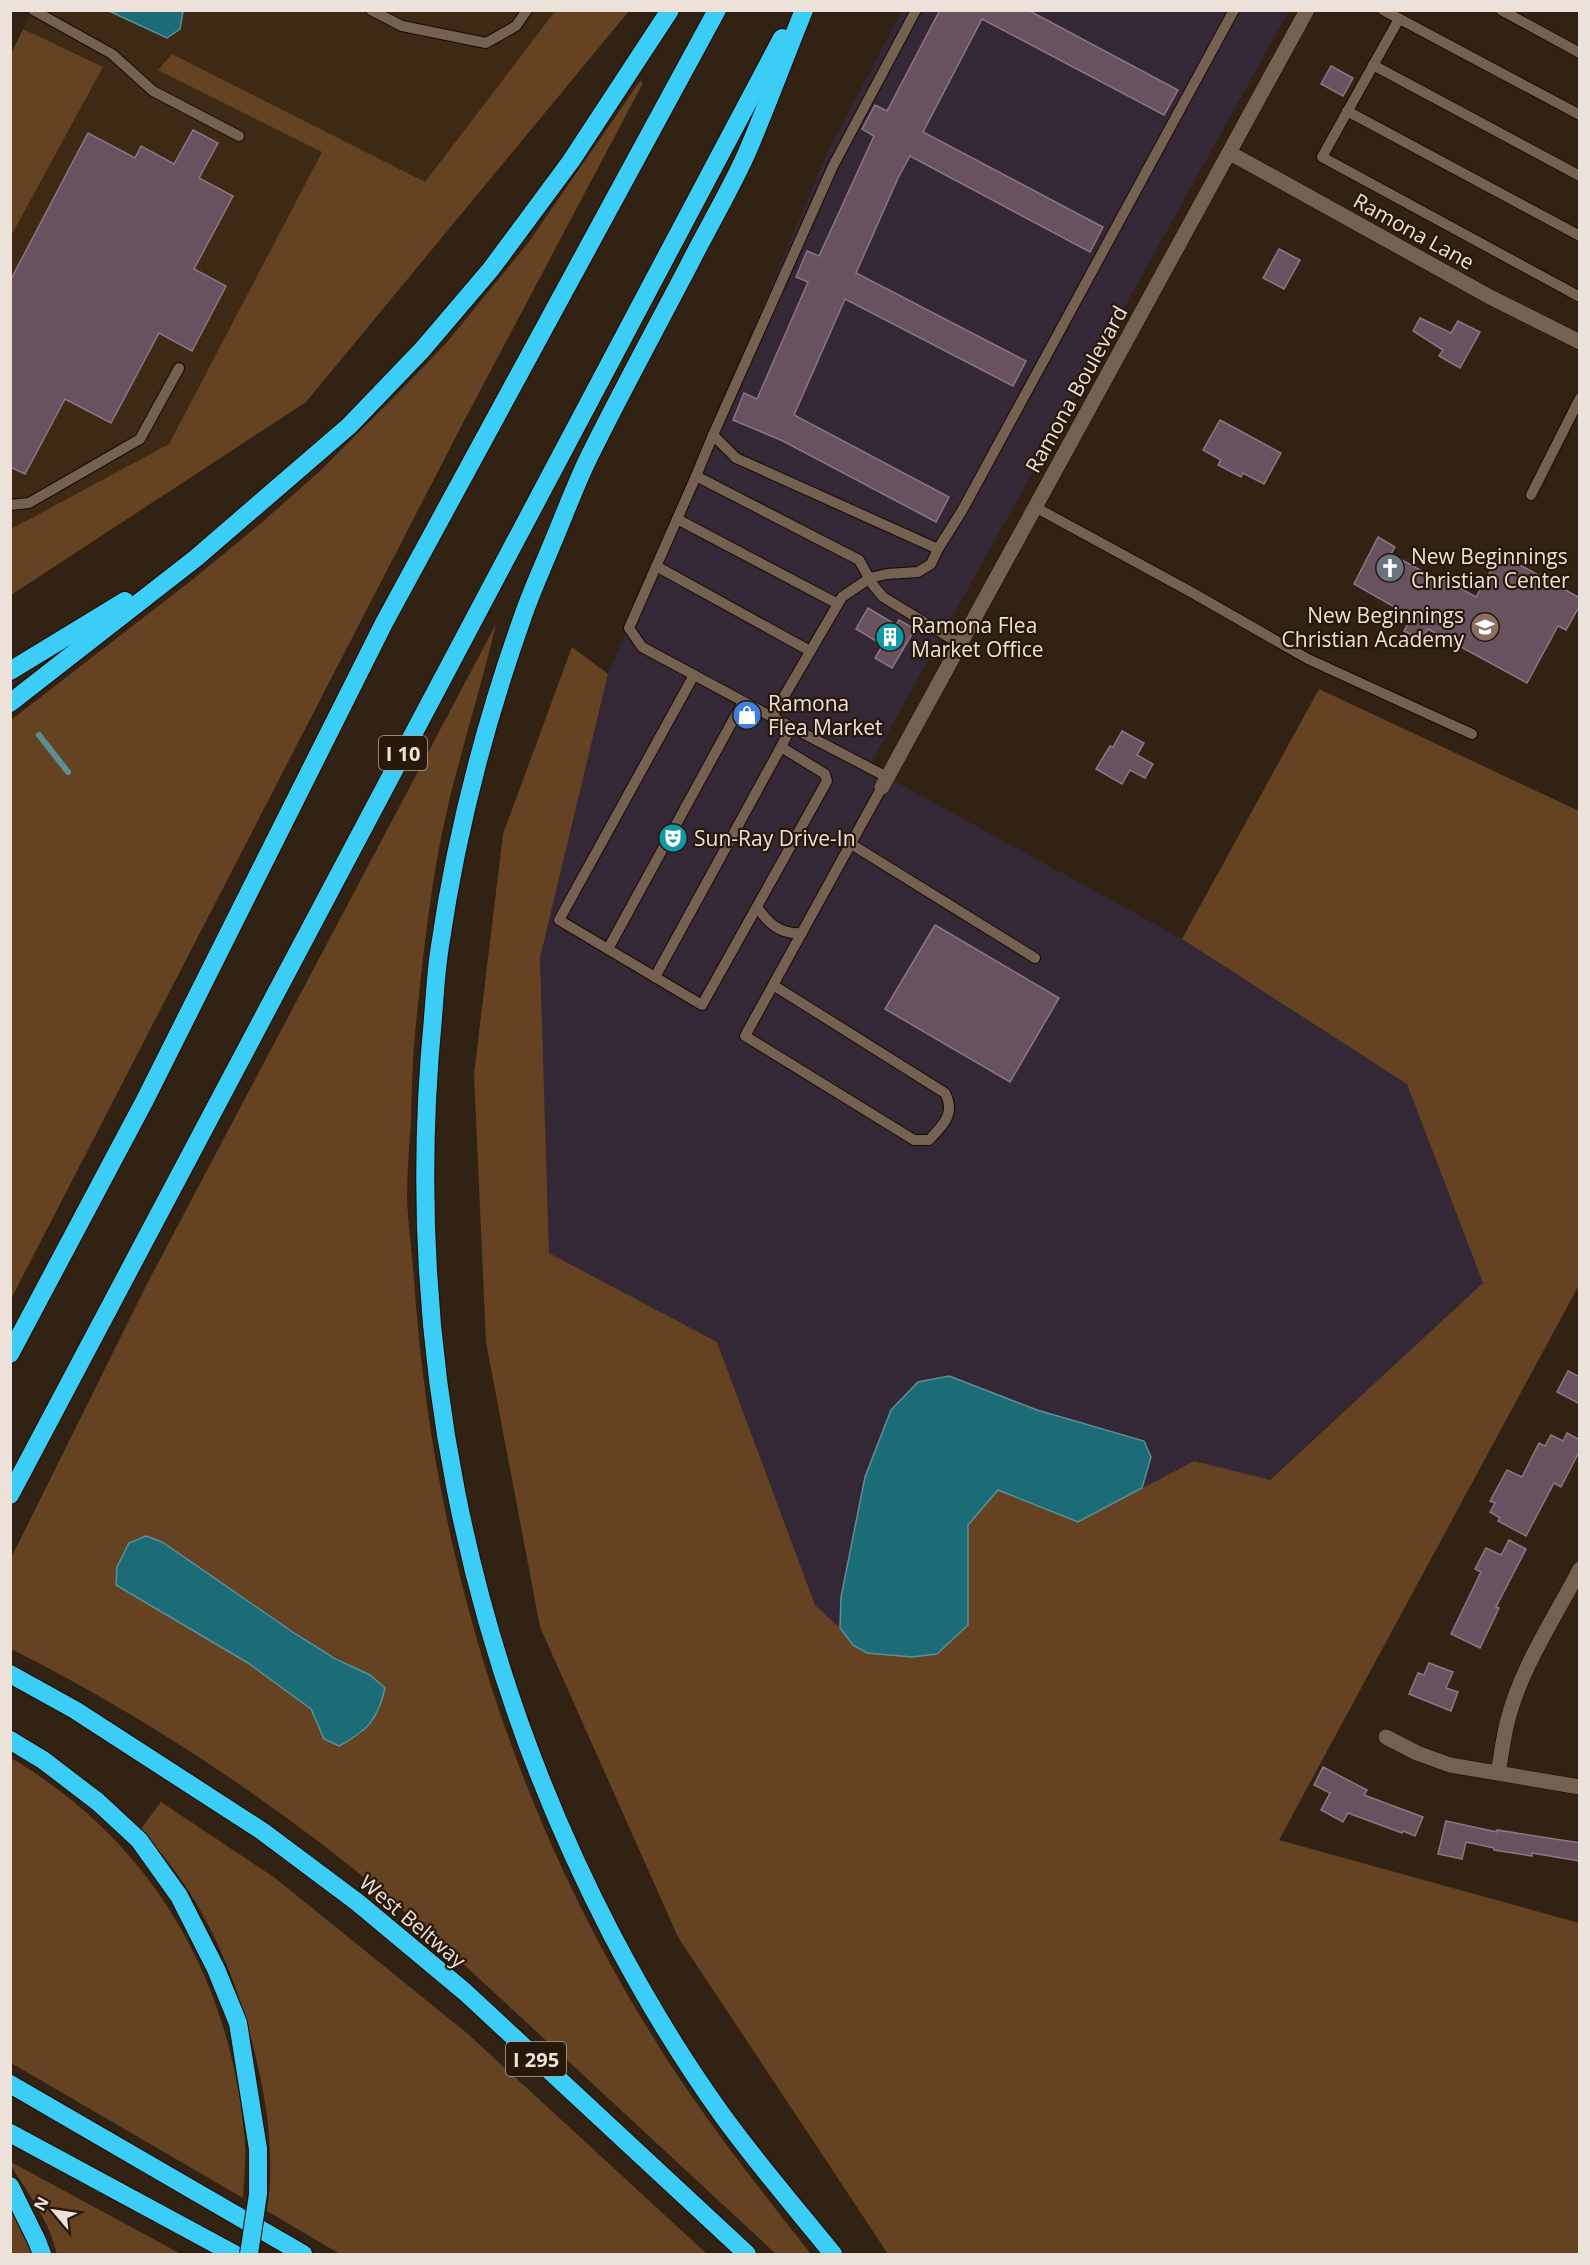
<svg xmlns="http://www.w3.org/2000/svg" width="1590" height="2265" font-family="'Open Sans',sans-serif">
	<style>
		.commercial { fill: #342837 }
		.built { fill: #3e2915 }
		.green { fill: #654322; fill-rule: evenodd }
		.water { fill: #1c6c78; stroke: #5b8f95; stroke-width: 1.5 }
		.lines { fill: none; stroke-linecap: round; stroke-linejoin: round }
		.stream { stroke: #5b8f95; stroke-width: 6 }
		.building { fill: #68525f; stroke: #8d7583; stroke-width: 1.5 }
		.lane-casing { stroke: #190b01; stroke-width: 12 }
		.street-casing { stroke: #190b01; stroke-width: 16 }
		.highway-casing { stroke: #190b01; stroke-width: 20 }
		.lane { stroke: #746151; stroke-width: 10 }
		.street { stroke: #746151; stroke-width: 15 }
		.highway { stroke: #3ccdf6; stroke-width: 18 }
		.highway-bridge-casing { stroke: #190b01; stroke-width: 20; stroke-linecap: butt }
		.highway-bridge { stroke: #3ccdf6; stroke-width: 18 }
		.labels { text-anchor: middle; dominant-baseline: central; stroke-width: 4.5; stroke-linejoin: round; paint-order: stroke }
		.shield { fill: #28180a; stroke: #b2a59b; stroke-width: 1.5 }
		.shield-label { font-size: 20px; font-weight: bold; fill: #ede2d9 }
		.street-label { font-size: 21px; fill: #ede2d9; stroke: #28180a }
		.poi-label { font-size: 21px; fill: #ede2d9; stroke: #28180a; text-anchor: start }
	</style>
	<rect width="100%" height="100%" fill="#322213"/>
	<path class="commercial" d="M902 11H1289L869 767 1182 939 1407 1084 1483 1283 1269 1480 1194 1461 1142 1488 1151 1457 949 1376 865 1477 841 1597 840 1628 815 1605 717 1342 549 1253 540 958 608 674 829 149Z"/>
	<path class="built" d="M31 11H556L425 182 172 54 158 70 322 152 169 444 11 529V236L103 67 23 29Z"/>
	<g class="green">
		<path d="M556 10 629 11 306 402 11 595V529L169 444 322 152 158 70 172 54 425 182Z"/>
		<path d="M23 29 103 67 11 236V54Z"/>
		<path d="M640 81 643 83 464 421 11 1299V720L192 580 260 524 320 471 408 383 448 341 528 243Z"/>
		<path d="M496 624C482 683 464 741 449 801 431 877 423 956 415 1034 412 1063 412 1092 411 1121 409 1147 407 1173 407 1199 408 1225 412 1252 414 1278 431 1541 509 1803 648 2029 696 2108 754 2182 811 2254H776C692 2176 608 2098 524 2020 458 1959 391 1896 319 1842 223 1769 119 1703 11 1649L10 1560 148 1282ZM236 1592C280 1622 322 1652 370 1675L380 1709 360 1734 339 1746 324 1739 311 1709 248 1663 130 1594Z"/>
		<path d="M572 647 608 674 540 958 549 1253 717 1342 815 1605 840 1628 853 1645 968 1625V1525L998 1490 1078 1522 1194 1461 1270 1480 1483 1283 1407 1084 1182 939 1319 689 1579 811V1285L1279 1840 1579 1923V2254H888L678 1937 540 1627 486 1342 474 1074 503 834Z"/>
		<path d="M11 1758C153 1842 232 1980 245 2143 246 2161 244 2180 243 2198L11 2063Z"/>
		<path d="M161 1802 275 1878 468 2034 707 2254H340L267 2211C275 2161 268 2108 256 2058 236 1972 202 1894 140 1830Z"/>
		<path d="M10 2162H11L181 2254H57C49 2221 29 2194 11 2166Z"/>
		<path d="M10 2208 32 2254H11Z"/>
	</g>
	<g class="water">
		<path d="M109 11H183L180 29 167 38Z"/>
		<path d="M949 1376 1037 1410 1144 1441 1151 1457 1142 1488 1078 1522 998 1490 968 1525V1625L937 1654 912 1657 867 1653 853 1645 840 1628 841 1597 865 1477 891 1410 918 1382Z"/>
		<path d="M146 1536 162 1542 296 1634 336 1659 370 1675 385 1688C378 1720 367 1731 339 1746L324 1739 311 1709 248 1663 116 1585 117 1567 129 1543Z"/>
	</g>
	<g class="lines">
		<path class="stream" d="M39 735 68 772"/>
	</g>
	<g class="building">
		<path d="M940 10H1028L1178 90 1164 115 982 19 923 132 1103 227 1090 252 910 156 898 178 856 273 1026 361 1013 386 845 299 794 415 949 497 936 522 783 441 733 420 744 393 757 399 808 282 796 277 807 251 819 256 874 136 862 129 875 105 887 111Z"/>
		<path d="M1331 66 1353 78 1343 96 1321 84Z"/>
		<path d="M193 130 218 143 199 178 233 196 194 269 226 286 192 351 159 333 111 423 65 399 25 474 10 467V281L88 133 135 158 141 146 174 164Z"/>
		<path d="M1279 249 1300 260 1284 289 1263 278Z"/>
		<path d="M1420 318 1451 333 1458 321 1480 332 1460 368 1439 356 1443 350 1413 331Z"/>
		<path d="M1220 420 1281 453 1264 484 1243 473 1241 477 1218 465 1221 460 1203 450Z"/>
		<path d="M1378 537 1395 547 1391 554 1442 582 1444 579 1476 597 1500 554 1580 598V605L1566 630 1558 626 1527 683 1428 629 1421 640 1404 631 1412 617 1354 584Z"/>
		<path d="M868 608 896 625 899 620 915 629 892 668 875 658 883 645 856 629Z"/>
		<path d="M1122 731 1144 743 1137 755 1153 764 1145 778 1130 770 1122 784 1096 769 1110 746 1113 747Z"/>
		<path d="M935 925 1059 998 1010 1082 885 1009Z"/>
		<path d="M1568 1371 1580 1377V1404L1557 1392Z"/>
		<path d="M1567 1433 1580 1440V1450L1561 1487 1554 1483 1526 1536 1498 1521 1500 1518 1490 1512 1495 1503 1490 1501 1507 1470 1522 1477 1539 1443 1545 1446 1551 1435 1563 1441Z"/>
		<path d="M1509 1540 1526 1549 1496 1607 1499 1608 1480 1648 1451 1634 1481 1572 1475 1569 1486 1548 1501 1555Z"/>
		<path d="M1429 1663 1453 1672 1446 1688 1458 1692 1451 1711 1409 1694 1418 1673 1424 1675Z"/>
		<path d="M1323 1767 1367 1790 1364 1795 1423 1817 1415 1836 1403 1831 1402 1833 1348 1813 1343 1822 1321 1810 1330 1793 1314 1785Z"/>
		<path d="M1446 1821 1497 1832V1830L1580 1843V1861L1532 1853V1856L1494 1850V1848L1466 1842 1462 1859 1438 1854Z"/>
	</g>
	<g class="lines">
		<g class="lane-casing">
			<g id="lane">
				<path d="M33 10 112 54 153 91 239 136"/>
				<path d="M371 10 402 26 486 43 516 26 527 10"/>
				<path d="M916 10 833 166 713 435 736 458 938 549 963 509 1234 10"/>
				<path d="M1383 10 1580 115"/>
				<path d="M1501 10 1580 53"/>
				<path d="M1399 19 1322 157 1580 297"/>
				<path d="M1373 65 1580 176"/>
				<path d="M1347 111 1580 236"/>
				<path d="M696 476 713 435"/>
				<path d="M1531 495 1580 398"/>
				<path d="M10 505 29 503 140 439 179 368"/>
				<path d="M1035 507 1191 592 1308 659 1472 734"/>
				<path d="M677 519 838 604"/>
				<path d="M656 566 810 651"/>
				<path d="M694 675 559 920 702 1005 827 781 825 774 781 747 791 727"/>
				<path d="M772 717 842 597 870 578 887 574 918 572 931 564 938 549"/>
				<path d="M887 777 772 717 642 647 629 628 696 476 859 560 873 585 883 597 960 644"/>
				<path d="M851 844 1035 958"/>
				<path d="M757 907C768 923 780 935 802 933"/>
				<path d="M608 949 743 702"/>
				<path d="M655 977 781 747"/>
				<path d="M773 985 945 1093C956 1114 943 1125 929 1140H914L745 1036C791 953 836 870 882 787"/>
			</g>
		</g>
		<g class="street-casing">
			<g id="street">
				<path d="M1230 153 1490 297 1580 342"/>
				<path d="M882 787 1307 10"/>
				<path d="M1386 1737 1417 1753 1450 1765 1580 1787"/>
				<path d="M1498 1773C1501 1757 1503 1740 1507 1723 1520 1669 1554 1619 1580 1569"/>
			</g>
		</g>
		<g class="highway-casing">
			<g id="highway">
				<path d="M804 10C784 59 766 109 745 157 728 194 707 229 689 265 655 330 620 394 588 459 574 488 563 519 550 549 541 571 531 593 523 616 485 723 456 834 440 946 436 970 435 994 433 1018 402 1336 465 1652 612 1935 644 1996 680 2056 720 2112 755 2161 795 2207 833 2254"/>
				<path d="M10 671 125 601"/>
				<path d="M10 703 196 558 349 426 422 350 491 269 571 161 670 10"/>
				<path d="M10 1354 145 1100 384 623 717 10"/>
				<path d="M10 1495 782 38"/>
				<path d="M10 1674 75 1710 262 1831 357 1902 465 1992 747 2254"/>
				<path d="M10 1740 43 1760 98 1802 139 1840 179 1896 216 1969 238 2023 258 2149"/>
				<path d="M10 2084 303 2254"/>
				<path d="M10 2133 234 2254"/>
				<path d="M10 2186 37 2241 42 2254"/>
			</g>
		</g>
		<use href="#lane" class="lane"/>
		<use href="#street" class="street"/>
		<use href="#highway" class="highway"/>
		<g class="highway-bridge-casing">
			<path id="highway-bridge" d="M249 2254 258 2194V2149"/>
		</g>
		<use href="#highway-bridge" class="highway-bridge"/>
	</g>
	<defs>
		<g id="church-disc" transform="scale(1.5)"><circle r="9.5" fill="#6b7280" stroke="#28180a"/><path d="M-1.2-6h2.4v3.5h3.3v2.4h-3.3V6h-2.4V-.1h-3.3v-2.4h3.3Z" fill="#fff"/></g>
		<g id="school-disc" transform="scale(1.5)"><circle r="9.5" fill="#8d6e63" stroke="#28180a"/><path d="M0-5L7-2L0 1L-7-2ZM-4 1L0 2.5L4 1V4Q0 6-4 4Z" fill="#fff"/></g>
		<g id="building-disc" transform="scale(1.5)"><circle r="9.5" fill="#0f9aa8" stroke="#28180a"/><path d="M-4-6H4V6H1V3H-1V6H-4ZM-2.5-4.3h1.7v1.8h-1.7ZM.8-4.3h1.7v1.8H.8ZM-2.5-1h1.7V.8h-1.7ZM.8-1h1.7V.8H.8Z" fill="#fff"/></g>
		<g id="shop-disc" transform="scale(1.5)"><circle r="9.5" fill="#3f7fe0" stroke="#28180a"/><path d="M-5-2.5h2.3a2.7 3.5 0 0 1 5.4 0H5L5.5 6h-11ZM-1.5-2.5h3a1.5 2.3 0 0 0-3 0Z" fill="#fff"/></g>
		<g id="theatre-disc" transform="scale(1.5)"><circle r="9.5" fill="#0f9aa8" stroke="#28180a"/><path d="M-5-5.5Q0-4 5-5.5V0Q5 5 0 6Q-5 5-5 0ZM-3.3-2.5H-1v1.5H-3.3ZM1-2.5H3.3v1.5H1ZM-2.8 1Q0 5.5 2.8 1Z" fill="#fff"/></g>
	</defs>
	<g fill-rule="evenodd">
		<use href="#church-disc" x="1390" y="568"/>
		<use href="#school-disc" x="1485" y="627"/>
		<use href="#building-disc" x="890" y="637"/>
		<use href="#shop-disc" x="747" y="715"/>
		<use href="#theatre-disc" x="673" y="838"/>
	</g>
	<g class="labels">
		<g class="shield">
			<rect x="379" y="736" width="48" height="34" rx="4.5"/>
			<rect x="506" y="2042" width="60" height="34" rx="4.5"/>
		</g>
		<g class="shield-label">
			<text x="403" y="753">I 10</text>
			<text x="536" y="2059">I 295</text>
		</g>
		<g class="street-label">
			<text transform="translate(1414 231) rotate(29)">Ramona Lane</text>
			<text transform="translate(1076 389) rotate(-61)">Ramona Boulevard</text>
			<text transform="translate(413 1921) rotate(40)">West Beltway</text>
		</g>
		<g class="poi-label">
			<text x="1411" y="556">New Beginnings<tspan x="1411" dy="24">Christian Center</tspan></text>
			<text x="1464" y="615" text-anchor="end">New Beginnings<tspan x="1464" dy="24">Christian Academy</tspan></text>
			<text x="911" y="625">Ramona Flea<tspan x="911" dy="24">Market Office</tspan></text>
			<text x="768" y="703">Ramona<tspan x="768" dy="24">Flea Market</tspan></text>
			<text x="694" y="838">Sun-Ray Drive-In</text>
		</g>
	</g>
	<rect width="1590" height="2265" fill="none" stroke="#ede2d9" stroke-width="24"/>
	<g transform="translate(54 2211) rotate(299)" stroke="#28180a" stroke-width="4.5" paint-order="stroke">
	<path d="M0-4.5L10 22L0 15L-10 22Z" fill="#ede2d9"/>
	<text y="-9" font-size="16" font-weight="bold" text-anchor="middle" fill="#ede2d9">N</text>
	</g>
</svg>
